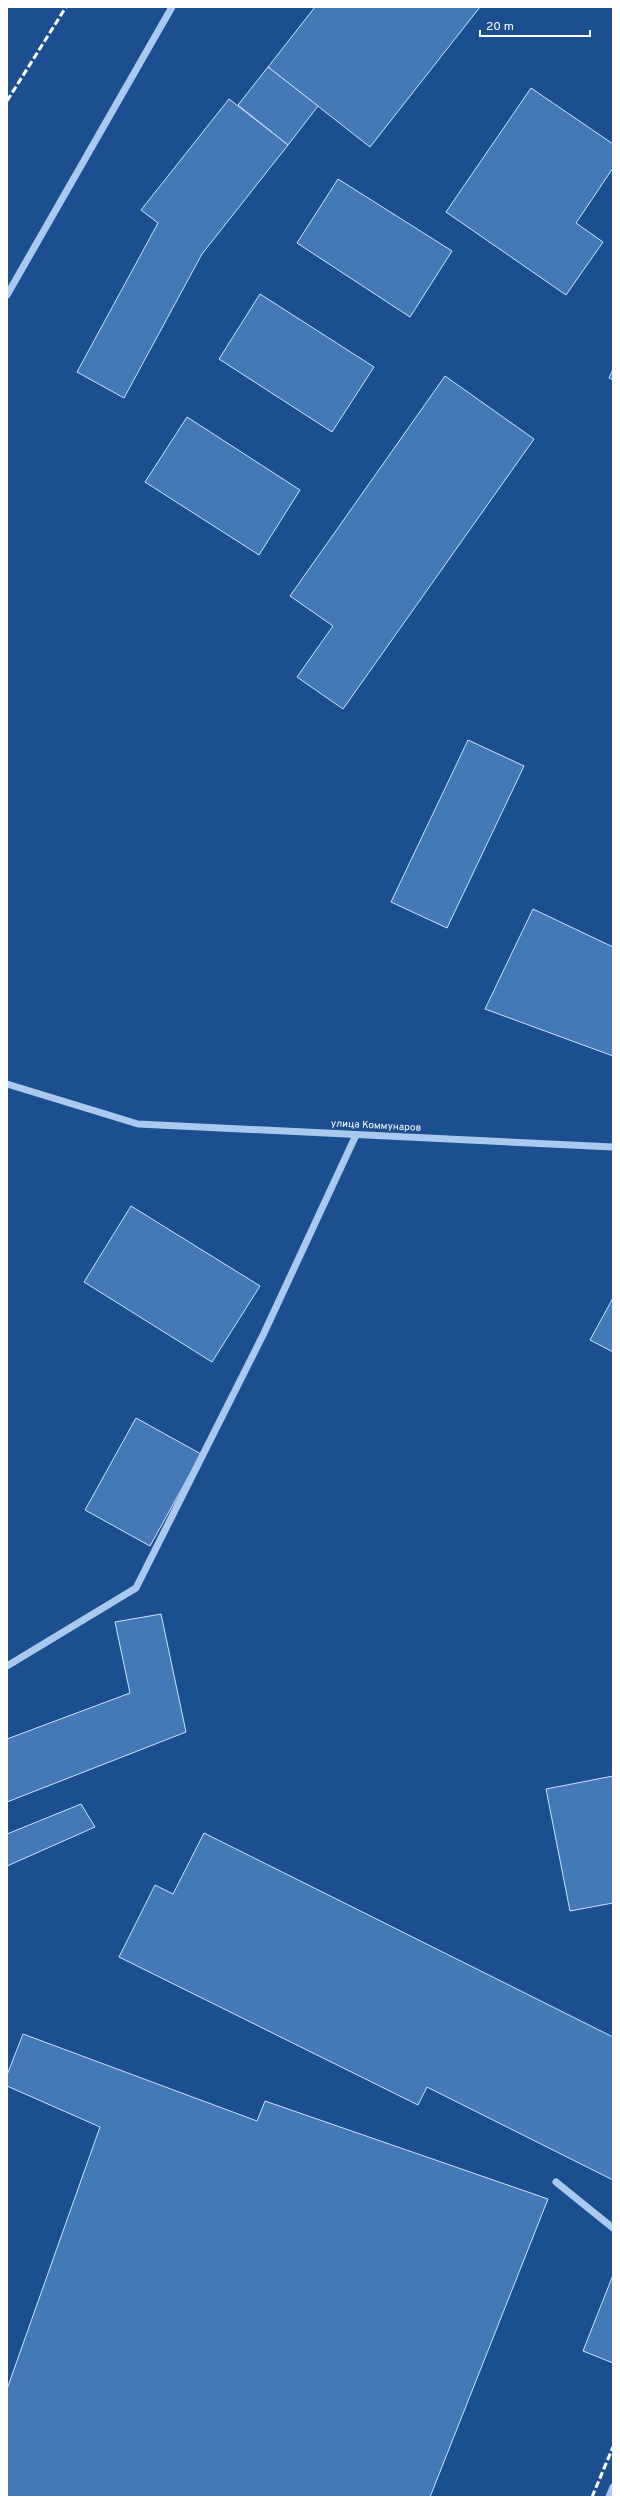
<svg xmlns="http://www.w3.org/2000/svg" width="620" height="2504" font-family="Overpass,sans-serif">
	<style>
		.building { fill: #4478b7; stroke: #cfe3fa }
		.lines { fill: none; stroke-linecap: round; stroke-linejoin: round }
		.minor { stroke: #a9c9ee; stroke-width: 7 }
		.rail { stroke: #fff; stroke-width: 3; stroke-dasharray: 7 3; stroke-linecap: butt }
		.labels { text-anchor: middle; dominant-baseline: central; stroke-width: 3; stroke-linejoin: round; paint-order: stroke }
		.street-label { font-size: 10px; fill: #fff; stroke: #1b4f8f }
	</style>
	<rect width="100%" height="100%" fill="#1b4f8f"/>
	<g class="building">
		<path d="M315 7H480L370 147 268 67Z"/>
		<path d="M268 67 318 106 288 145 238 105Z"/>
		<path d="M531 88 613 144V168L576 223 603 242 566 295 446 212Z"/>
		<path d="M229 99 288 145 202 254 124 398 77 372 158 223 141 210Z"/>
		<path d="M338 179 452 251 410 317 297 243Z"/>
		<path d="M260 294 374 367 332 432 219 359Z"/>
		<path d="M613 369V380L609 378Z"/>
		<path d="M445 376 534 439 343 709 297 677 333 626 290 596Z"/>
		<path d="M187 417 300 490 259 555 145 482Z"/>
		<path d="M468 740 524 766 447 928 391 902Z"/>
		<path d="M533 909 613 947V1056L485 1009Z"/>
		<path d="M131 1206 260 1286 212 1362 84 1282Z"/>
		<path d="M613 1298V1352L590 1340Z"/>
		<path d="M136 1418 201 1454 150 1546 85 1510Z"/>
		<path d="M161 1614 186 1732 7 1802V1739L130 1693 115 1622Z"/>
		<path d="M613 1776V1903L570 1911 546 1789Z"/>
		<path d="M81 1804 95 1827 7 1866V1834Z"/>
		<path d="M204 1833 613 2037V2180L427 2087 418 2105 119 1957 155 1885 173 1894Z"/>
		<path d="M23 2034 257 2121 265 2101 548 2199 430 2497H7V2389L100 2127 7 2086V2075Z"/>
		<path d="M613 2275V2363L583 2351Z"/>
	</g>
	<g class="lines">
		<g class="minor">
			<path d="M7 295 172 7"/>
			<path d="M7 1084 138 1124 613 1147"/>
			<path d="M7 1666 136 1588 264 1333 356 1135"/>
			<path d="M556 2182 613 2228"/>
			<path d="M609 2497 613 2487"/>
		</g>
		<g class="rail">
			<path d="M7 101 66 7"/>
			<path d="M592 2497 613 2447"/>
		</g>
	</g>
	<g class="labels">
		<g class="street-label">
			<text transform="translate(376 1126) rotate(3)">улица Коммунаров</text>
		</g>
	</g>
	<rect width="620" height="2504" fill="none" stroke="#ffffff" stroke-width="16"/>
	<path d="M480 30v6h110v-6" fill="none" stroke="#ffffff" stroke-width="2"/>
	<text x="486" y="30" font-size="12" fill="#ffffff" stroke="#1b4f8f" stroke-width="3" paint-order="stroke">20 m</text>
</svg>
